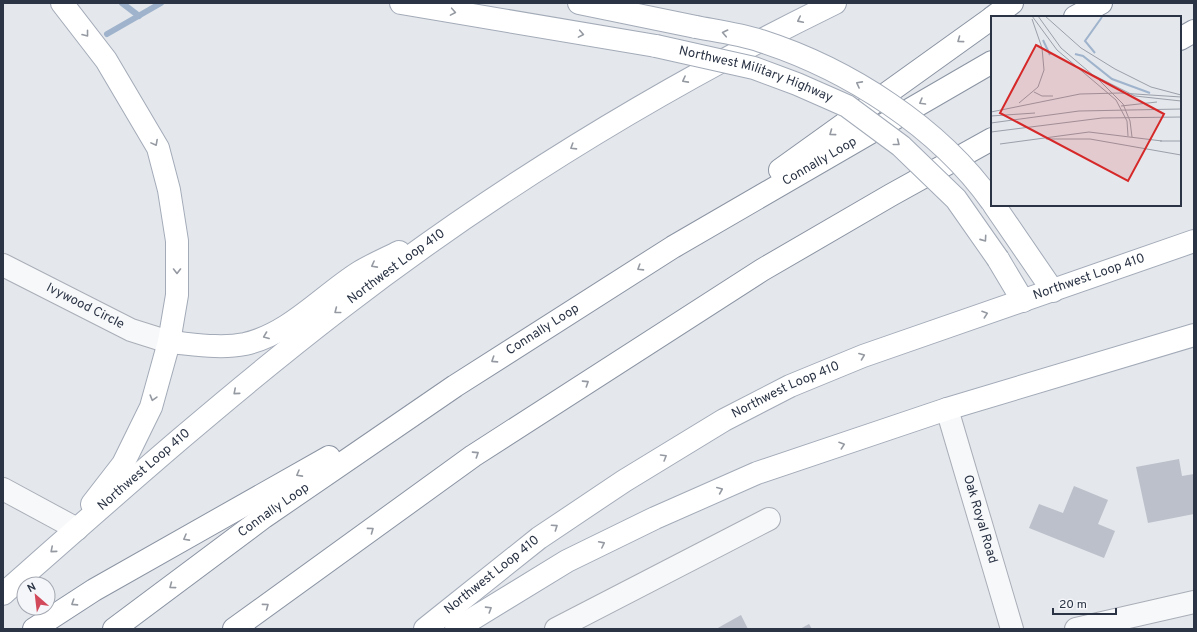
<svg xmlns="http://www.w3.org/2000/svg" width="1197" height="632" font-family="Overpass,sans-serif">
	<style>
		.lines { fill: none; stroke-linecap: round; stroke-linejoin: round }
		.stream { stroke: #9fb4cc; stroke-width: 6 }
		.building { fill: #bbc0ca }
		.minor-casing { stroke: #a9aeb7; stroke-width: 24 }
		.major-casing { stroke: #a3abb8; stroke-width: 24 }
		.highway-casing { stroke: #8b94a3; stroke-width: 24 }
		.minor { stroke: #f7f8fa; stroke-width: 22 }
		.major { stroke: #fff; stroke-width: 22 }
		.highway { stroke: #fff; stroke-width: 22 }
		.major-bridge-casing { stroke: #a3abb8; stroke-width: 24; stroke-linecap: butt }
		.major-bridge { stroke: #fff; stroke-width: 22 }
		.oneway { stroke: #959aa2 }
		.labels { text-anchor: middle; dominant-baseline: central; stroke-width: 3.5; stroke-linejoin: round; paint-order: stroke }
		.street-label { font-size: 13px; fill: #2b3445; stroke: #f4f6f9 }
		.inset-river { fill: none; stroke: #9fb4cc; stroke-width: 2 }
		.inset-road { fill: none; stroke: #9a9fa9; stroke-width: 1 }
		.view { fill: #d62828; fill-opacity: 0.15; stroke: #d62828; stroke-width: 2 }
		.inset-edge { fill: none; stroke: #2b3445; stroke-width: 2 }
	</style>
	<rect width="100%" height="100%" fill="#e4e7ec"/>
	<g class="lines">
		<g class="stream">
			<path d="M122 3 139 16"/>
			<path d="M107 34 161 3"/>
		</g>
	</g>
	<g class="building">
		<path d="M1179 459 1182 476 1194 474V514L1148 523 1136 467Z"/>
		<path d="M1074 486 1108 500 1098 524 1115 531 1104 558 1029 528 1039 504 1063 513Z"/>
		<path d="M741 615 748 629H716Z"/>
		<path d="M809 624 812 629H800Z"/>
	</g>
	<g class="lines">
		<g class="minor-casing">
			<g id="minor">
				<path id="s1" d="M3 265 131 330 169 342"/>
				<path id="s2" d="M947 409 1012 629"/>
				<path d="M3 489 77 529"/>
				<path d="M556 629 769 519"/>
				<path d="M1076 629 1194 602"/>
			</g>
		</g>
		<g class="major-casing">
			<g id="major">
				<path d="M62 3 106 60 158 148 169 190 177 241V295L169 342 151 407 123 464 92 504"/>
				<path d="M401 3 656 46"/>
				<path d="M579 3 696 27"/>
				<path d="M994 205 1053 291"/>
				<path d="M998 259 1023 301"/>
				<path d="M169 342C193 344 220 349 245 344 289 334 322 296 358 273 371 265 385 259 399 252"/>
				<path id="s3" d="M3 594C113 497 224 398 341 308 494 190 661 88 835 3"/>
				<path id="s4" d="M425 629 539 538 624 481 724 420 790 386 863 356 1194 241"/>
				<path d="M456 629 567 561 655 518 757 473 947 409 1194 335"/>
			</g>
		</g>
		<g class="highway-casing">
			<g id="highway">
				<path d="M993 17 1012 3"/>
				<path d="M1075 17 1101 3"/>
				<path d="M1180 39 1194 31"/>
				<path d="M780 170 992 18"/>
				<path d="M34 629 94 590 329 457"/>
				<path id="s5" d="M114 629 264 517 455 386 673 247 992 62"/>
				<path d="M234 629 473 456 762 270 891 195 992 139"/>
			</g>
		</g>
		<use href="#minor" class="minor"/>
		<use href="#major" class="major"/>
		<use href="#highway" class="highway"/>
		<g class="major-bridge-casing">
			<g id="major-bridge">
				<path d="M696 27C717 31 740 34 761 41 848 69 939 127 992 202"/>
				<path id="s6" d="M656 46 754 68 797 84 847 106 901 146 956 199 998 259"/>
			</g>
		</g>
		<use href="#major-bridge" class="major-bridge"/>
	</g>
	<defs><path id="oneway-chevron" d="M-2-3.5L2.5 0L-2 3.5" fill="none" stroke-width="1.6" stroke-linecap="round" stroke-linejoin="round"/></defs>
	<g class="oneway">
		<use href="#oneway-chevron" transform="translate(453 12) rotate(10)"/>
		<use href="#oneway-chevron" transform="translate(800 20) rotate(154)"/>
		<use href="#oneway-chevron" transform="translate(725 33) rotate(-168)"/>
		<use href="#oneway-chevron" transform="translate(86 34) rotate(52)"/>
		<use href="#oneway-chevron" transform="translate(581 34) rotate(10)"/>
		<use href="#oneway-chevron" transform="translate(960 40) rotate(144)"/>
		<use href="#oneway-chevron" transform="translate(685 80) rotate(152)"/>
		<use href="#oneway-chevron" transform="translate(859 84) rotate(-152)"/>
		<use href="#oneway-chevron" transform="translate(922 102) rotate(150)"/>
		<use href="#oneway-chevron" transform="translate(832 133) rotate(144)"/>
		<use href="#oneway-chevron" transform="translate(155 143) rotate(62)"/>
		<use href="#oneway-chevron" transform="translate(897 143) rotate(38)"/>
		<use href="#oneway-chevron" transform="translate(573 147) rotate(148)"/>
		<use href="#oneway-chevron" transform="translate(984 239) rotate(55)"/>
		<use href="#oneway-chevron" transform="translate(374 265) rotate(152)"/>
		<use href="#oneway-chevron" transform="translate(640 268) rotate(148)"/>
		<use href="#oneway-chevron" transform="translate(177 271) rotate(90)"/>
		<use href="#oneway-chevron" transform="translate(337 311) rotate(142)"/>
		<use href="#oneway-chevron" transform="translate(985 314) rotate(-19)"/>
		<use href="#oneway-chevron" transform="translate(266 336) rotate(159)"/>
		<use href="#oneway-chevron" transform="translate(862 356) rotate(-21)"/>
		<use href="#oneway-chevron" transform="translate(494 360) rotate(147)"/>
		<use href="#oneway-chevron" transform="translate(586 383) rotate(-33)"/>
		<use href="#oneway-chevron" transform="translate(236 392) rotate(139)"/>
		<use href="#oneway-chevron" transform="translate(153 398) rotate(106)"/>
		<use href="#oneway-chevron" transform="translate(842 445) rotate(-19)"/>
		<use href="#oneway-chevron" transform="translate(476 454) rotate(-33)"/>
		<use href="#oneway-chevron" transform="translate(664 457) rotate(-31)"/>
		<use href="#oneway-chevron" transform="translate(299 474) rotate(151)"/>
		<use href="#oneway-chevron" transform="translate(720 490) rotate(-23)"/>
		<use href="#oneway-chevron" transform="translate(555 527) rotate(-34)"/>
		<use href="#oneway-chevron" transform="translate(371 530) rotate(-36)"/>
		<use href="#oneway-chevron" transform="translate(186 538) rotate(151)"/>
		<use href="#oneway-chevron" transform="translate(602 544) rotate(-27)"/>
		<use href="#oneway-chevron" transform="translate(53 550) rotate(139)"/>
		<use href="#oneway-chevron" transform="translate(172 586) rotate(143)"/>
		<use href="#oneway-chevron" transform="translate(74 603) rotate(147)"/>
		<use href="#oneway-chevron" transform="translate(266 606) rotate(-36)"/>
		<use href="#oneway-chevron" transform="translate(489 609) rotate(-32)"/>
	</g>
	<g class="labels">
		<g class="street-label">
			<text stroke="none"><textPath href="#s6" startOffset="104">Northwest Military Highway</textPath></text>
			<text stroke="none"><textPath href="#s5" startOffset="847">Connally Loop</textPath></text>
			<text stroke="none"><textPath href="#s3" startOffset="512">Northwest Loop 410</textPath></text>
			<text stroke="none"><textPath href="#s4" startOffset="758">Northwest Loop 410</textPath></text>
			<text stroke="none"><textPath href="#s1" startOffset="92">Ivywood Circle</textPath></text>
			<text stroke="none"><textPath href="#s5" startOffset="523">Connally Loop</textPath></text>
			<text stroke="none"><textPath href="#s4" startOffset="434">Northwest Loop 410</textPath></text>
			<text stroke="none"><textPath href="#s3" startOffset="188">Northwest Loop 410</textPath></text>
			<text stroke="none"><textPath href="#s5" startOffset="199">Connally Loop</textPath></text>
			<text stroke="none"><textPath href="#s2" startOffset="115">Oak Royal Road</textPath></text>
			<text stroke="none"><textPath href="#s4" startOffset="86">Northwest Loop 410</textPath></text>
		</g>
	</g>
	<g transform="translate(991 16)">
		<rect width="190" height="190" fill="#e4e7ec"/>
		<path class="inset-river" d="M52 24 59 39M104 37 94 25 111 1M84 38 92 40 121 63 159 77"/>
		<path class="inset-road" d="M41 0 66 34 125 84 136 105 137 120M47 0 70 32 103 60M54 0 90 32 124 53 160 71 190 79M102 59 144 80 190 85M108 64 132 88 139 105 141 121M43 76 51 80H62M28 87 47 71 53 54 51 32 41 3M130 90 166 86M0 96 89 78 129 77 190 81M0 100 44 97M0 107 88 95 190 93M0 116 111 102 190 101M55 123H99L190 139M169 125H190M9 128 98 116 171 125"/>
		<path class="view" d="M45 29 173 98 137 165 9 97Z"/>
		<rect width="190" height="190" class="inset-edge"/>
	</g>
	<rect width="1197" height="632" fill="none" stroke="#2b3445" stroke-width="8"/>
	<g transform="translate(36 596) rotate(332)"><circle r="19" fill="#f4f6f9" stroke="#a4a8b1"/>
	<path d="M0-3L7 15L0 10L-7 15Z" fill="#d1495b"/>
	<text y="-6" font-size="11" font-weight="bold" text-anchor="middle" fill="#2b3445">N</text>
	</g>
	<path d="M1053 608v6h63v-6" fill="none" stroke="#2b3445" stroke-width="2"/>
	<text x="1059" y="608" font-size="12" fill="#2b3445" stroke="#f4f6f9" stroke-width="3" paint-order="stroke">20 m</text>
</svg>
